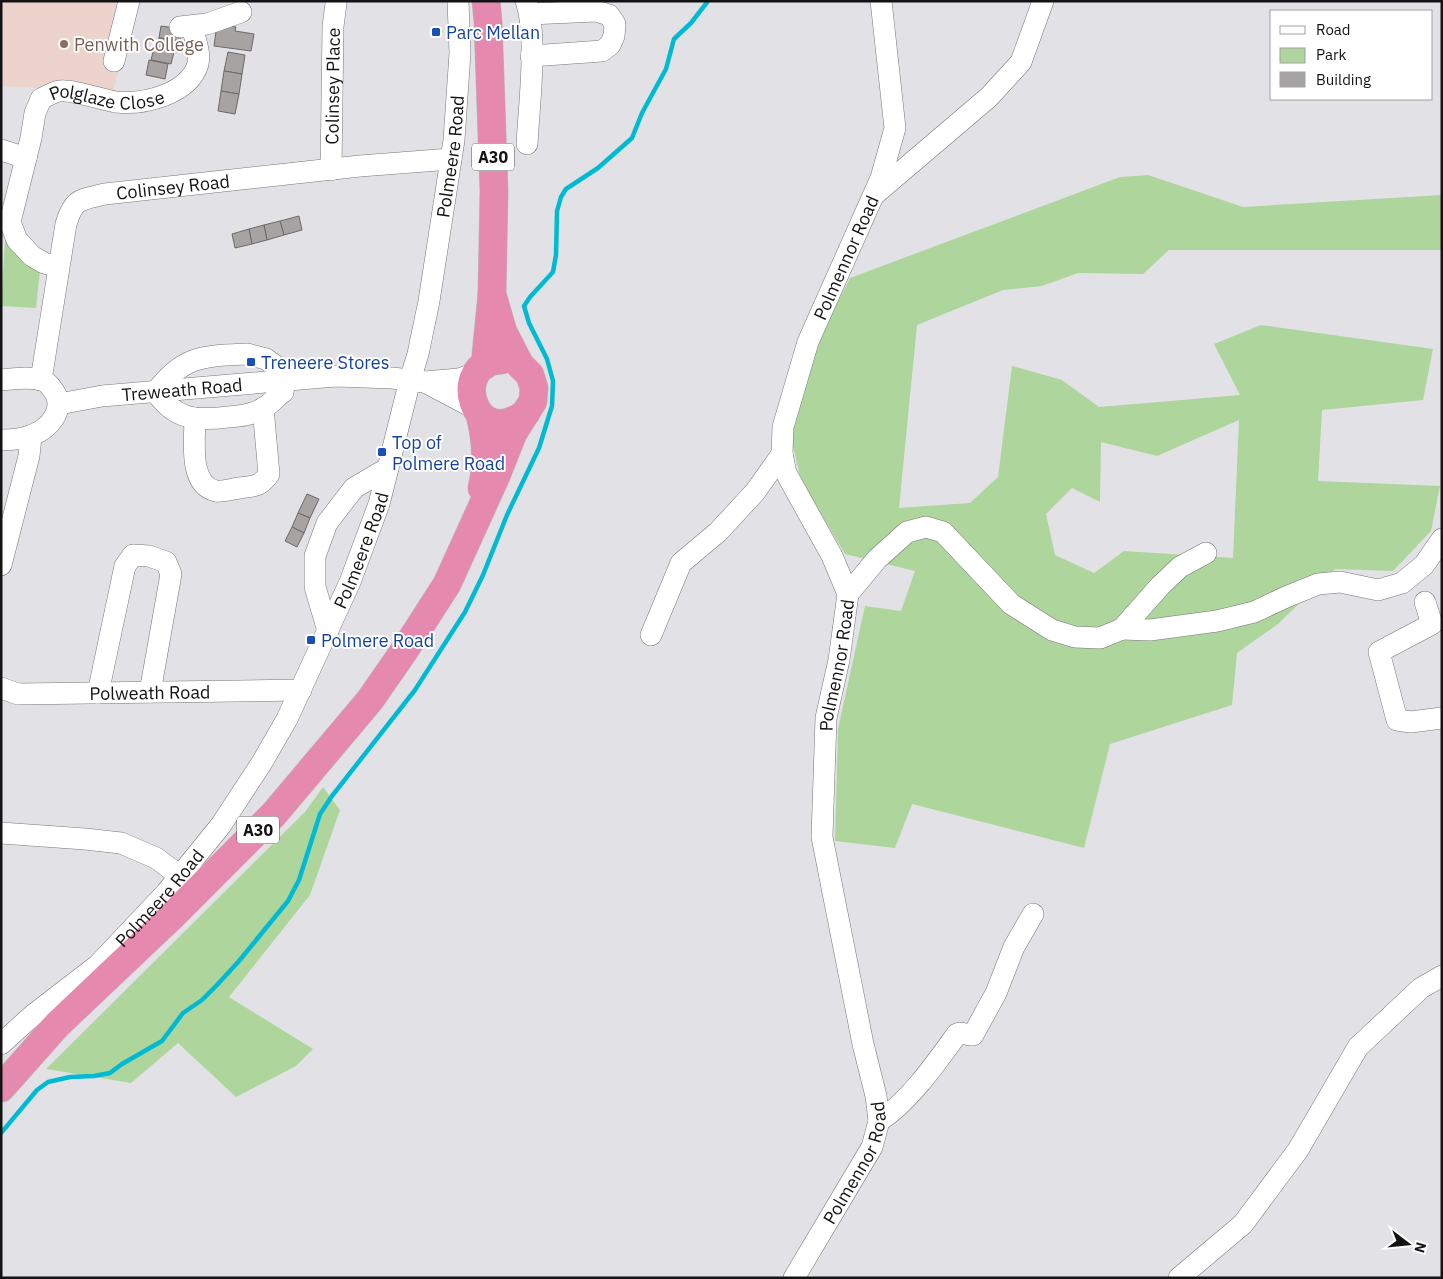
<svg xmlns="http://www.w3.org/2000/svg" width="1443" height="1279" font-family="'IBM Plex Sans',sans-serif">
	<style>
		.education { fill: #ecd3cb }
		.green { fill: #aed59c; fill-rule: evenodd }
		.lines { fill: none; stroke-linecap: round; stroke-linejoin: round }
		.stream { stroke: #00bad4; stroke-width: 4.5 }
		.building { fill: #a7a3a3; stroke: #6b6868 }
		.minor-casing { stroke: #767779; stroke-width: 22 }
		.highway-casing { stroke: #bdbdbd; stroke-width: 29 }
		.minor { stroke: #fff; stroke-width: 21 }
		.highway { stroke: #e689af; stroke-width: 28 }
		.transit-dot { fill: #1a4fb4; stroke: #fff; stroke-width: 2 }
		.education-dot { fill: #8d6e63; stroke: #fff; stroke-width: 2 }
		.labels { text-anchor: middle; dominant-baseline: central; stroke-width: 4; stroke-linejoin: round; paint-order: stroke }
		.shield { fill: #fff; stroke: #5a5a5a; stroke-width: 1 }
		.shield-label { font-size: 16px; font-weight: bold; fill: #131314 }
		.transit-label { font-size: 18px; fill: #164399; stroke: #fff; text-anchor: start }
		.education-label { font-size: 18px; fill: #785e54; stroke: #fff; text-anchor: start }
		.street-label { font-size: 18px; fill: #131314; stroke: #fff }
	</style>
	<rect width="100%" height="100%" fill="#e2e2e6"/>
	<path class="education" d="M1 1H137L113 92 1 86Z"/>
	<g class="green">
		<path d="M1148 175 1243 207 1442 195V250H1169L1143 274 1078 273 1042 286 1003 290 917 325 899 508 970 503 998 477 1012 366 1062 380 1099 407 1240 395 1214 344 1261 325 1433 349 1423 400 1322 410 1318 481 1440 486 1431 531 1393 571 1335 569 1278 624 1237 653 1232 705 1110 744 1084 848 912 804 895 848 835 841 838 729 865 606 901 611 915 571 845 554 801 480 791 438 816 345 850 278 1120 177ZM1239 420 1233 558 1124 551 1094 573 1055 555 1046 514 1072 488 1100 502 1101 442 1157 456Z"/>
		<path d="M5 240 40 270 36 308 1 306Z"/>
		<path d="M323 787 340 810 310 895 229 997 313 1049 296 1066 236 1097 178 1043 131 1083 46 1069 305 812Z"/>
	</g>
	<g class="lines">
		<path class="stream" d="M1 1133 37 1090 48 1082 70 1077 94 1076 110 1073 122 1064 162 1041 183 1013 202 1000 217 985 239 961 288 901 299 880 320 814 332 796 415 690 465 612 483 575 507 515 539 448 552 406 553 381 547 359 529 323 524 306 530 297 553 272 556 255 557 211 561 197 566 189 598 168 632 138 642 113 666 69 674 39 691 23 708 1"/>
	</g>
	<g class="building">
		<path d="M217 24 236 27 235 31 254 34 251 51 214 46Z"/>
		<path d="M161 26 182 29 180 41 159 38Z"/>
		<path d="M159 38 180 41 178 52 157 49Z"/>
		<path d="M154 48 174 52 171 64 151 60Z"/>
		<path d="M228 52 245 55 242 74 224 71Z"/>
		<path d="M149 60 168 64 165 79 146 75Z"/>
		<path d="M224 71 242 74 239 94 221 91Z"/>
		<path d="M221 91 239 94 235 114 218 111Z"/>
		<path d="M299 216 302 230 284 235 280 221Z"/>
		<path d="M280 221 284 235 267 240 264 225Z"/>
		<path d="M264 225 267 240 252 244 249 229Z"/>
		<path d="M249 229 252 244 235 248 232 234Z"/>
		<path d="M307 494 319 499 310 518 298 513Z"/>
		<path d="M298 513 310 518 304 533 292 527Z"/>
		<path d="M292 527 304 533 297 547 285 541Z"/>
	</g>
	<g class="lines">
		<g class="minor-casing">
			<g id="minor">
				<path d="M526 1C538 37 529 105 527 144"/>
				<path d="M530 14 596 11 609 15 615 24 614 36 610 45 602 51 531 56"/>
				<path d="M180 27 207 24 241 12"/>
				<path d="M114 61 129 1"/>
				<path d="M1 150 26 158"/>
				<path id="s1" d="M331 170 333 27 336 3"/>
				<path d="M875 194 989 97 1021 62 1043 1"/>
				<path id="s2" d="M58 267 44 263 32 256 17 240 10 222 31 138 35 113 41 99C47 96 54 92 59 91 71 89 103 100 116 102 144 105 189 94 198 64 201 52 194 37 192 26"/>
				<path d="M247 354 266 359 286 373 283 392C276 397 270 405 262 409 251 415 240 416 228 417 197 421 175 420 156 392 183 355 205 356 247 354Z"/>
				<path d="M1 380C13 379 29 376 41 380 47 381 51 387 55 393 65 410 49 429 32 435 23 439 11 440 1 440"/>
				<path id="s3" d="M41 380 66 224C74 198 80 200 105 194L360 166 451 159"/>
				<path d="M425 382 476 409"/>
				<path id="s4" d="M59 404 102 396 336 376 392 378 425 382 459 379 477 373"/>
				<path d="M195 418C195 439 188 485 216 491 223 492 232 489 239 488 254 486 260 487 269 474L263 408"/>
				<path d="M1 565 29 456 31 436"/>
				<path d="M848 594 877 559 907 532 926 527 943 532 1011 604 1052 630 1075 637 1100 638 1122 629 1160 586 1180 567 1206 553"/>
				<path d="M1425 602 1432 624 1379 652 1397 720 1411 722 1442 718"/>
				<path d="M1122 629 1150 630 1217 621 1254 612 1286 597 1318 584 1340 582 1378 590 1402 583 1424 565 1442 539"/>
				<path d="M328 631 315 587V556L327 523 354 488 388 468"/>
				<path d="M651 635 681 563 718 532 755 492 782 454"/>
				<path id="s5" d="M1 688 18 694 301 690"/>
				<path d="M98 693 125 566 133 555 149 556 166 562 171 574 150 692"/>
				<path d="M1 833 85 839 121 843 156 858 180 876"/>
				<path id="s6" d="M1 1044 33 1015 98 965 166 893 221 825 261 764 287 719 350 582 379 504 410 380 418 354 429 301 454 140 460 53 458 1"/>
				<path d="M879 1121C909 1102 936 1063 957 1034 962 1031 967 1036 973 1035L996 993 1014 947 1033 914"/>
				<path id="s7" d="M794 1278 872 1147 879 1121 876 1096 863 1044 822 837 826 718 839 660 848 594 832 556 786 473 782 454 783 427 808 342 881 178 895 128 881 1"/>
				<path d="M1179 1278 1243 1224 1298 1150 1358 1047 1421 988 1442 976"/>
			</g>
		</g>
		<g class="highway-casing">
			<g id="highway">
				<path d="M502 360C449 360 471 454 526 413"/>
				<path d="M485 365 492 294 494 191 488 21 486 1"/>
				<path d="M480 415C486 439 488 464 482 488"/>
				<path d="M1 1088 57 1025 172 916 274 814 370 700 404 651 447 584 496 476 513 433 533 401 534 388 530 375 520 365 503 332 492 294"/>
			</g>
		</g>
		<use href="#minor" class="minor"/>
		<use href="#highway" class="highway"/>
	</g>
	<g class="transit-dot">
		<rect x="431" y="27" width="10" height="10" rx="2.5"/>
		<rect x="246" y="357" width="10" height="10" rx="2.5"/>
		<rect x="377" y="447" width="10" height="10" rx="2.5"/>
		<rect x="306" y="635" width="10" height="10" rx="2.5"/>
	</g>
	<circle class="education-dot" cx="64" cy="44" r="5"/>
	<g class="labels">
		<g class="shield">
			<rect x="472" y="143.5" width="42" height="27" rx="4"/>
			<rect x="237" y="816.5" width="42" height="27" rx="4"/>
		</g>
		<g class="shield-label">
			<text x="493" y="157">A30</text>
			<text x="258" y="830">A30</text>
		</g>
		<g class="transit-label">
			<text x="446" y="32">Parc Mellan</text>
			<text x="261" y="362">Treneere Stores</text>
			<text x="392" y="442">Top of<tspan x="392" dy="21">Polmere Road</tspan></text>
			<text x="321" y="640">Polmere Road</text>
		</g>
		<g class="education-label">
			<text x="74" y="44">Penwith College</text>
		</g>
		<g class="street-label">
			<text stroke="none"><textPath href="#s1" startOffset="84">Colinsey Place</textPath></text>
			<text stroke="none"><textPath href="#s2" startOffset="265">Polglaze Close</textPath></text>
			<text stroke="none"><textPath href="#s6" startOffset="1026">Polmeere Road</textPath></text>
			<text stroke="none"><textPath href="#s3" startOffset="280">Colinsey Road</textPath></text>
			<text stroke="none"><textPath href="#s7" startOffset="1078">Polmennor Road</textPath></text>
			<text stroke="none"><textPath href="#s4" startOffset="124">Treweath Road</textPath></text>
			<text stroke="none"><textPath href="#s6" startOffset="621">Polmeere Road</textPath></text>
			<text stroke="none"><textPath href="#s7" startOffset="642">Polmennor Road</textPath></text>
			<text stroke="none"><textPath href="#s5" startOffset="150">Polweath Road</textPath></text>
			<text stroke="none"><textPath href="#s6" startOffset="216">Polmeere Road</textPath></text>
			<text stroke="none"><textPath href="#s7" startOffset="132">Polmennor Road</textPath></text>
		</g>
	</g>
	<rect width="1443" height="1279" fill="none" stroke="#131314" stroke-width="5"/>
	<rect x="1270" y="10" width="162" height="90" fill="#ffffff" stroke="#a1a1a1"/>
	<rect x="1280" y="26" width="25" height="8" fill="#ffffff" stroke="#a1a1a1"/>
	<text x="1316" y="35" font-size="15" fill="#131314">Road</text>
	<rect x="1280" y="48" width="25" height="15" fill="#aed59c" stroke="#a1a1a1"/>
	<text x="1316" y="60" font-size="15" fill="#131314">Park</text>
	<rect x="1280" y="72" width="25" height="15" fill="#a7a3a3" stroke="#a1a1a1"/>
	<text x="1316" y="85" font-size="15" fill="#131314">Building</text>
	<g transform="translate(1408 1244) rotate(106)" stroke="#ffffff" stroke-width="4" paint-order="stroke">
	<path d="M0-4L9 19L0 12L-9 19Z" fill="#131314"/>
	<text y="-8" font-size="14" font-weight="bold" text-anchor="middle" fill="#131314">N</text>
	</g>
</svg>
